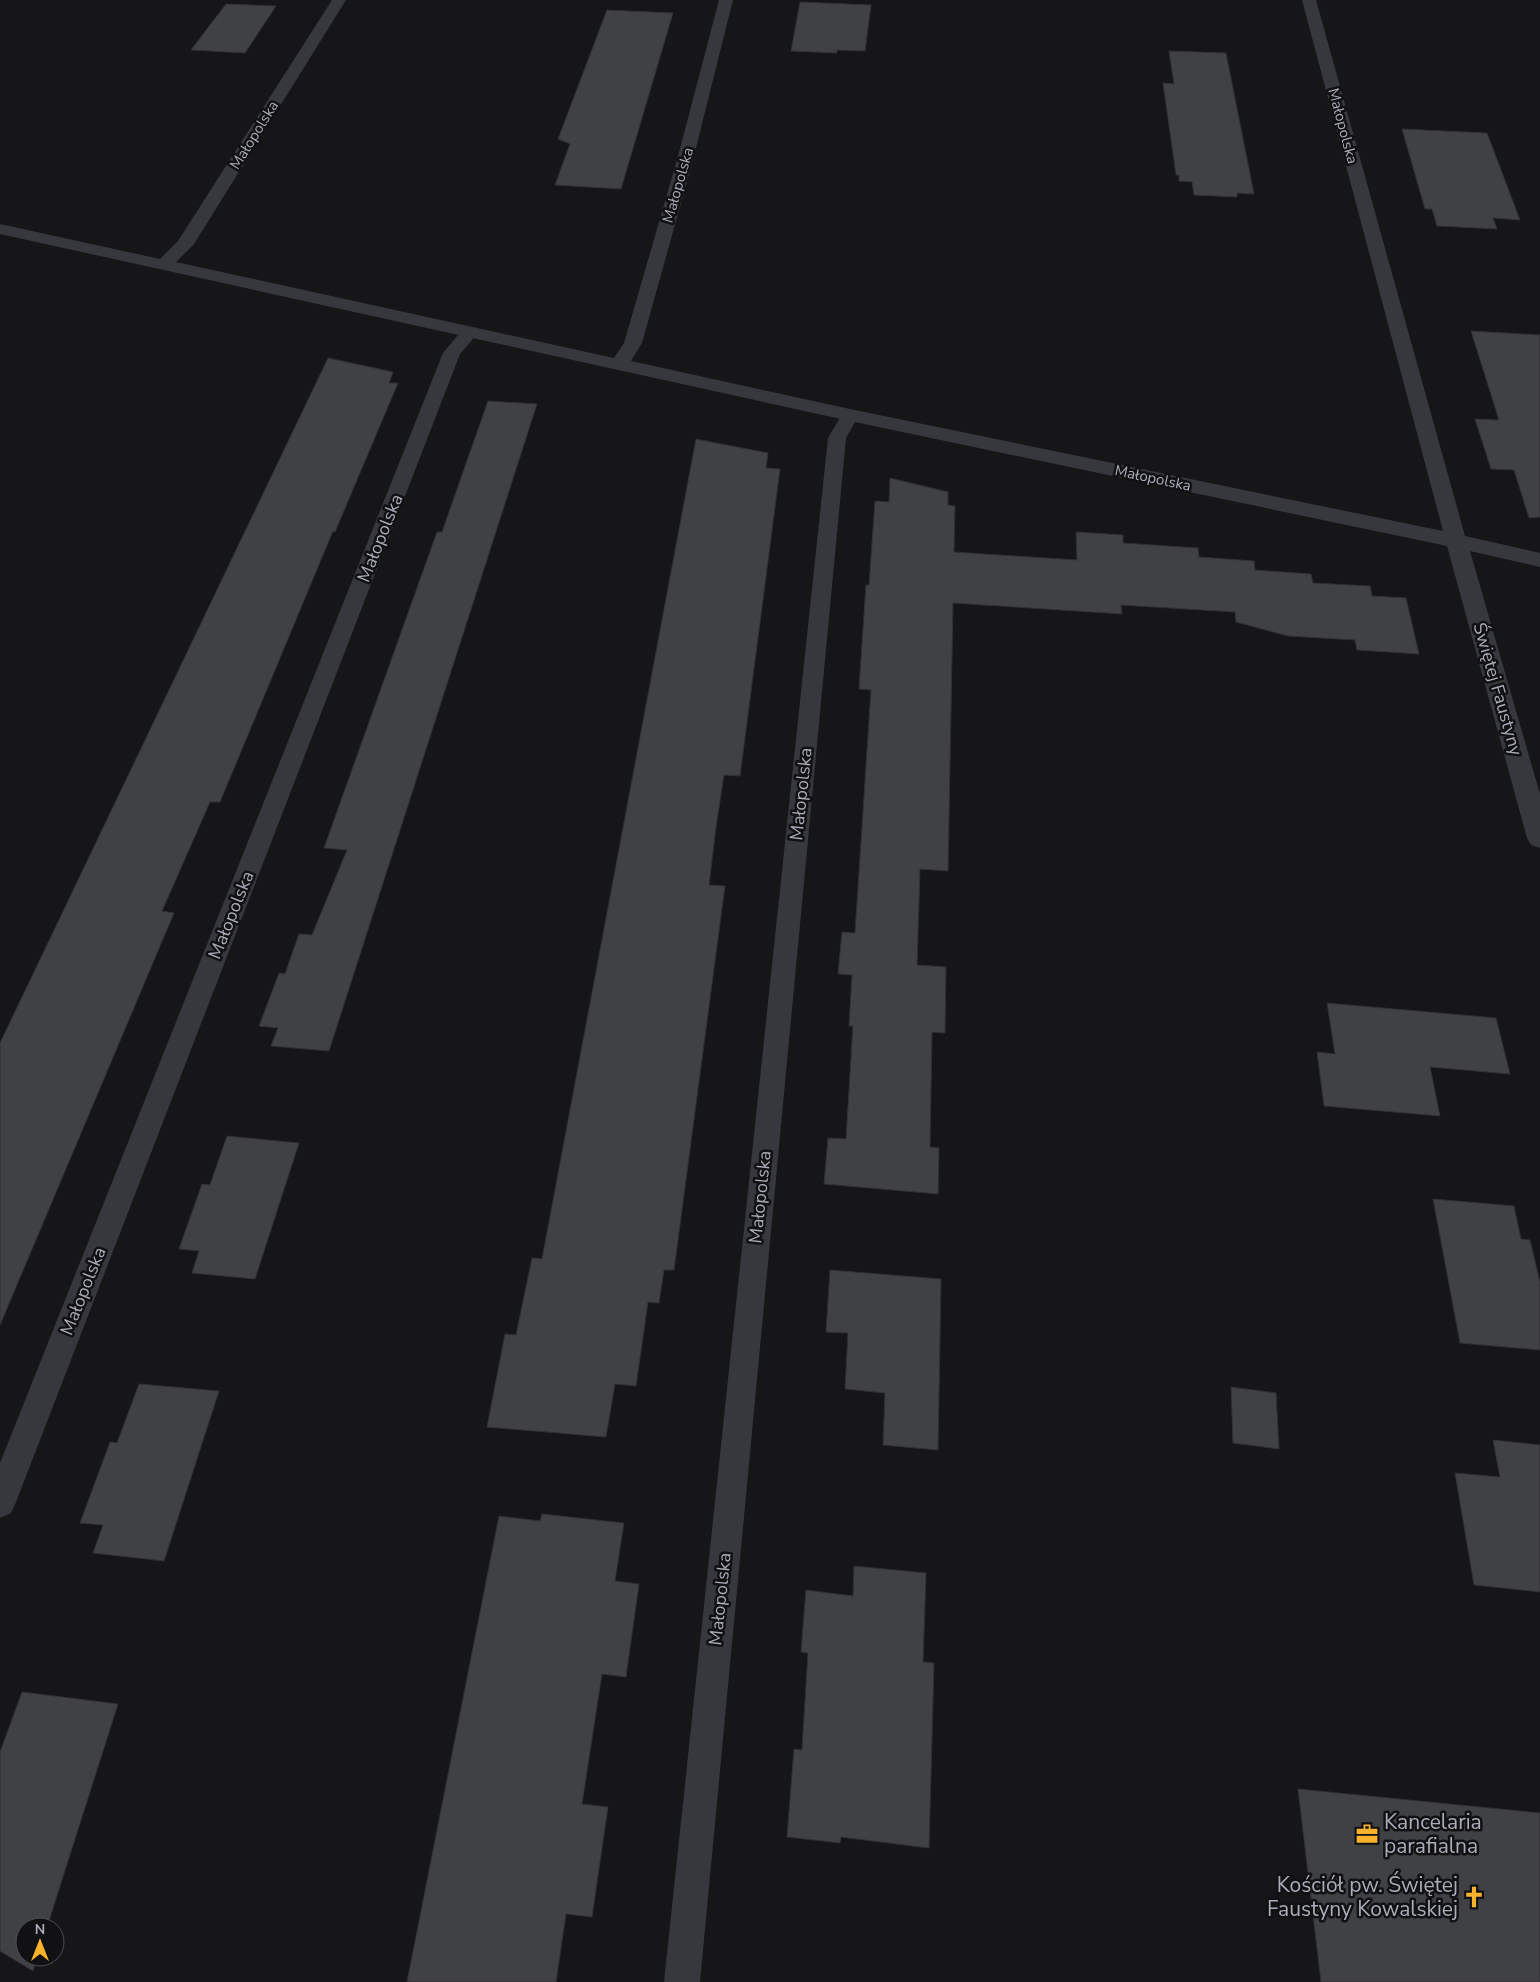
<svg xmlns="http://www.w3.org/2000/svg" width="1540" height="1982" font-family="'Nunito Sans',sans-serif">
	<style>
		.building { fill: #404145; stroke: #303035 }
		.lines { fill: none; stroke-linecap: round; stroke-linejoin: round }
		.lane { fill: #37383e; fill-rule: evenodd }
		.street { fill: #37383e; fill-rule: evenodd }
		.labels { text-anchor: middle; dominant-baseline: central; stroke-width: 5; stroke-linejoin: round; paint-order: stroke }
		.far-street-label { font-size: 15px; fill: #a8adb9; stroke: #111113 }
		.street-label { font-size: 18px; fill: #a8adb9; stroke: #111113 }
		.near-poi-label { font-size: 21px; fill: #a8adb9; stroke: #111113; text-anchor: start }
	</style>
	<rect width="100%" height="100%" fill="#161618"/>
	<g class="building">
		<path d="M800 2 871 5 865 51 837 50V53L791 51Z"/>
		<path d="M226 4 276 6 245 53 191 50Z"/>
		<path d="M607 10 673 13 621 189 555 185 570 144 558 139Z"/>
		<path d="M1169 51 1226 53 1254 194 1237 193V197L1194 195 1192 182 1179 181V175H1176L1163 83 1174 84Z"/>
		<path d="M1402 129 1487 133 1520 220 1493 218 1497 229 1437 226 1432 209H1425Z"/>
		<path d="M1471 331 1540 335V517L1529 518 1514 470 1491 469 1475 419 1499 420Z"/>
		<path d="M328 358 393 372 389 383H398L335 532 333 531 220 802H210L162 911 174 913 0 1325V1043Z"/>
		<path d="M488 401 537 404 329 1051 271 1046 278 1028 259 1026 279 973 285 974 299 934 312 935 347 850 324 848 437 532H442Z"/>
		<path d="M696 439 768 453 766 468 780 469 740 776 724 775 716 827 709 885 725 886 674 1270H664L659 1303 648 1302 636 1386 615 1384 606 1437 487 1427 505 1334 516 1335 532 1258 542 1259Z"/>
		<path d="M890 478 948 492V505L955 506 954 552 1077 560 1076 532 1123 535V543L1198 548 1199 557 1254 561 1255 570 1311 574 1313 583 1370 586 1372 596 1406 598 1419 654 1357 650 1355 640 1288 636 1236 622 1235 612 1121 605 1122 614 953 603 948 871 920 869 917 965 946 967 945 1033 932 1032 930 1147 939 1148 938 1194 824 1184 828 1138 846 1139 853 1026H849L852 975 838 974 842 932 855 933 871 690 859 689 866 585H869L875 501 889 502Z"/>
		<path d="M1327 1003 1496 1018 1510 1074 1430 1067 1440 1116 1324 1106 1317 1052 1335 1054Z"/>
		<path d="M227 1136 299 1143 255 1279 192 1273 199 1251 179 1249 202 1184 210 1185Z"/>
		<path d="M1433 1199 1514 1206 1521 1239 1530 1240 1540 1282V1350L1460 1343Z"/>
		<path d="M830 1270 941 1279 938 1450 883 1445 885 1393 845 1389 848 1333 826 1332Z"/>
		<path d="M139 1384 219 1391 164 1561 93 1553 103 1525 80 1523 110 1442 117 1443Z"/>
		<path d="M1231 1387 1276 1393 1279 1449 1233 1443Z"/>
		<path d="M1493 1440 1540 1445V1592L1474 1585 1455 1473 1500 1477Z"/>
		<path d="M542 1514 624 1523 615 1581 639 1584 626 1677 602 1674 582 1804 608 1807 592 1917 566 1914 556 1982H407L499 1516 540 1521Z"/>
		<path d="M854 1566 926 1573 923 1662 934 1663 929 1848 841 1837 840 1843 787 1837 794 1749 802 1750 808 1653 801 1652 806 1590 853 1596Z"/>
		<path d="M22 1692 118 1704 47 1927H25V1957H37L33 1971 0 1951V1752Z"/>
		<path d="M1298 1789 1540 1813V1982H1321Z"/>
	</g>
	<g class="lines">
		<g class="lane">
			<path d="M470 327 476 328 479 332 460 354 16 1502 11 1513 0 1518V1463L443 353 464 328Z"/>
			<path d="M850 409 856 411 859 415 846 438 700 1982H664L828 438 844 411Z"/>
		</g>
		<path class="street" d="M332 0H346L194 244 176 262 614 358 624 343 677 160 719 0H733L693 160 642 343 631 361 850 409 1443 531 1302 0H1316L1465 536 1540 553V567L1470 551 1540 794V848L1531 845 1527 838 1447 546 850 421 0 234V224L160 259 178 241Z"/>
	</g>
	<defs>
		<g id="office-bare" transform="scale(1.725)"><path d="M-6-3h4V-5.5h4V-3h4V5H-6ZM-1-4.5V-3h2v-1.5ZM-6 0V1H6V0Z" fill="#fbb32c" stroke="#111113" stroke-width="2.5" paint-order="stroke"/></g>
		<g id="church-bare" transform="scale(1.725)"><path d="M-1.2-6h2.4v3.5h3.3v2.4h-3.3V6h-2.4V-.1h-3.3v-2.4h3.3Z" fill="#fbb32c" stroke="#111113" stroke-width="2.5" paint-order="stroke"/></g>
	</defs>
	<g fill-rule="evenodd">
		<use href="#office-bare" x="1367" y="1834"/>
		<use href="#church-bare" x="1474" y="1897"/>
	</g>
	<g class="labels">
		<g class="far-street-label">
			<text transform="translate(1343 126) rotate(75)">Małopolska</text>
			<text transform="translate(254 135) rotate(-58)">Małopolska</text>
			<text transform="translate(678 185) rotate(-74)">Małopolska</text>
			<text transform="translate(1153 478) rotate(12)">Małopolska</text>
		</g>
		<g class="street-label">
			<text transform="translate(380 538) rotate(-68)">Małopolska</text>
			<text transform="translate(1498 689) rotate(74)">Świętej Faustyny</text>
			<text transform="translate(801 794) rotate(-84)">Małopolska</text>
			<text transform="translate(231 915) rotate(-68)">Małopolska</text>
			<text transform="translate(760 1197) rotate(-84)">Małopolska</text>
			<text transform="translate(83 1291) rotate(-68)">Małopolska</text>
			<text transform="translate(720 1599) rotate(-84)">Małopolska</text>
		</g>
		<g class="near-poi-label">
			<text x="1384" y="1822">Kancelaria<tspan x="1384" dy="24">parafialna</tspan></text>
			<text x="1458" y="1885" text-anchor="end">Kościół pw. Świętej<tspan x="1458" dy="24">Faustyny Kowalskiej</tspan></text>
		</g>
	</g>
	<g transform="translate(40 1942)"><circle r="24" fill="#111113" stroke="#4d4f55"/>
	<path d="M0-4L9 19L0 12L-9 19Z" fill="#fbb32c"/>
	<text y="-8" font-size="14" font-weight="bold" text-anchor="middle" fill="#a8adb9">N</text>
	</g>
</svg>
